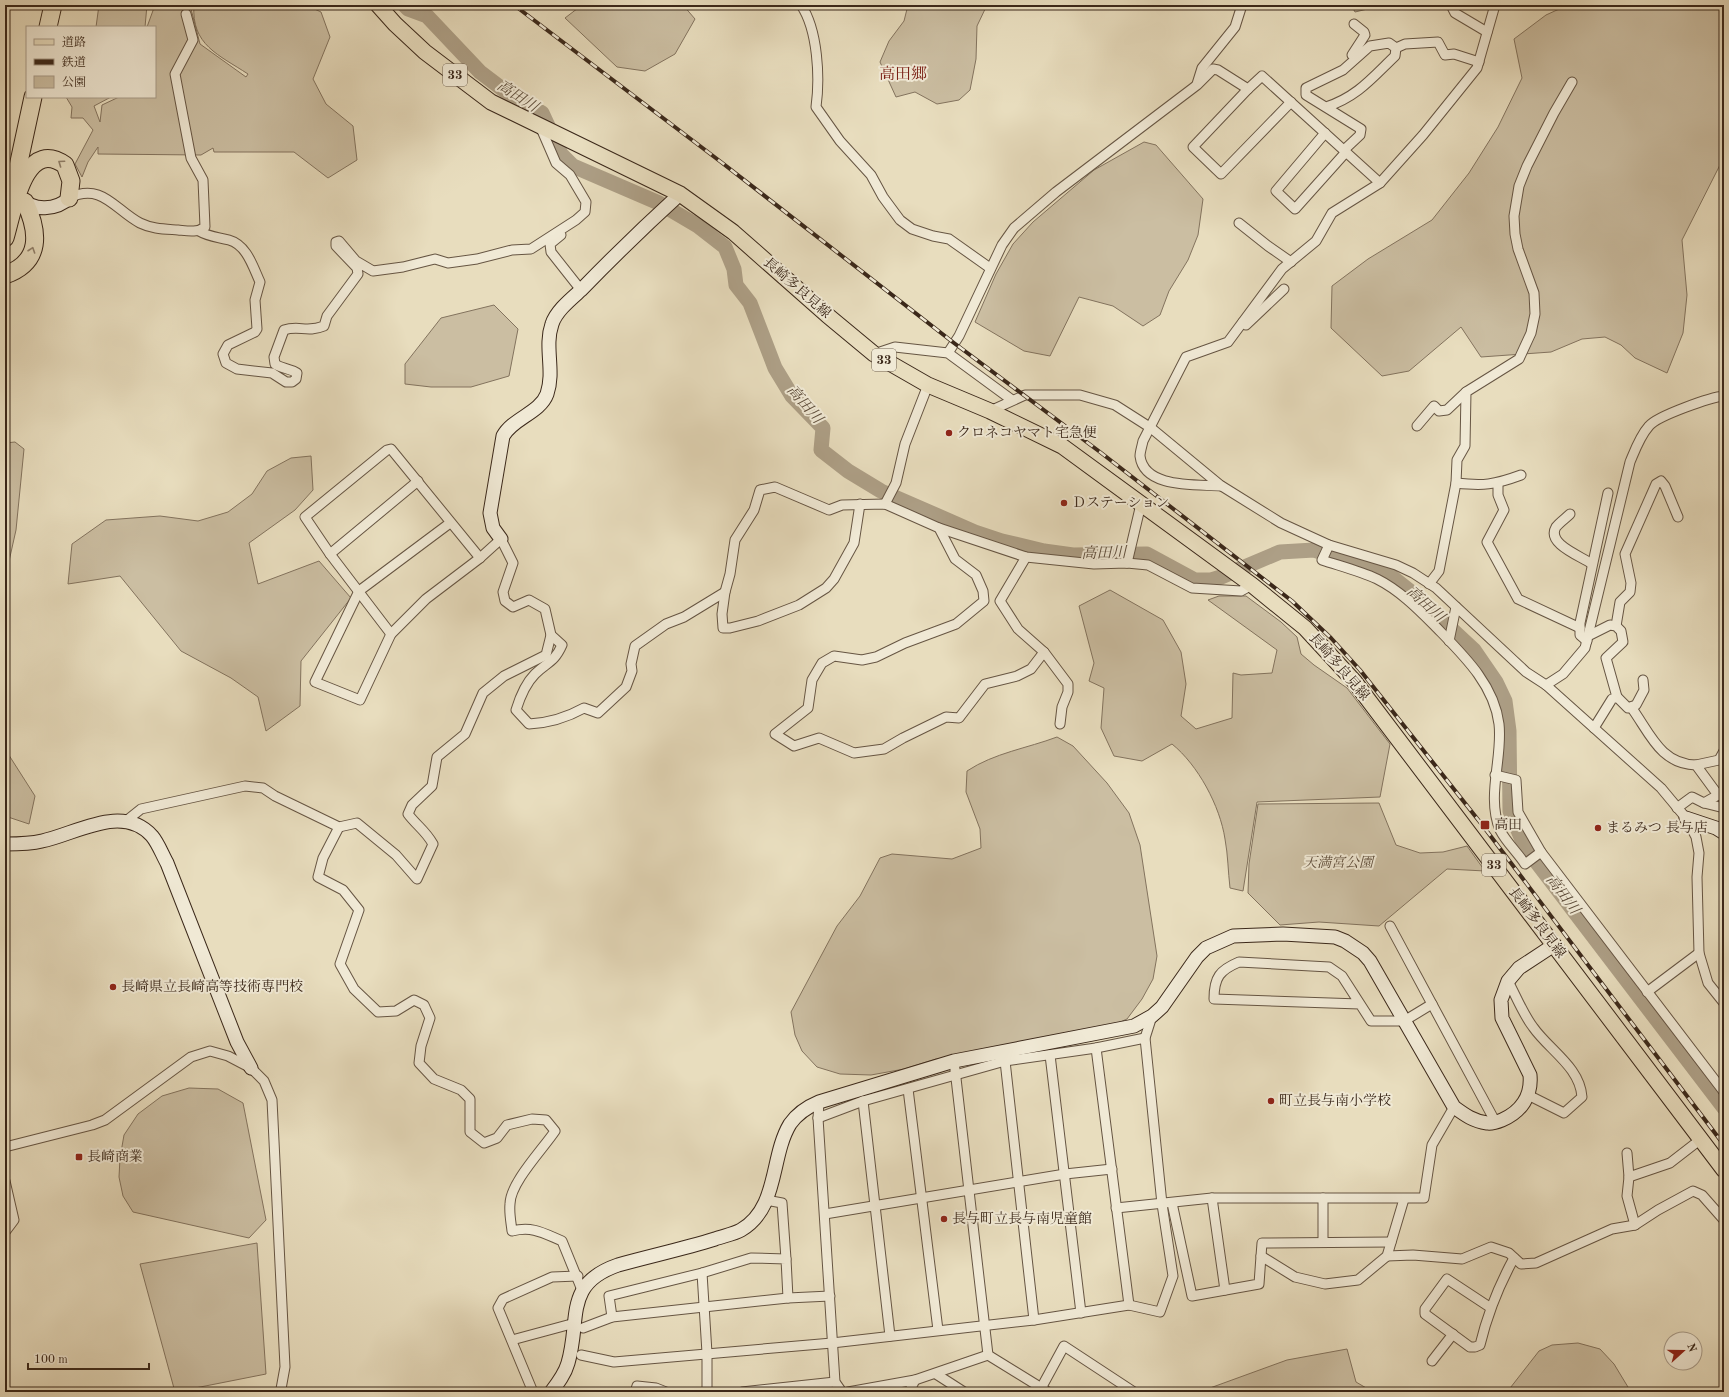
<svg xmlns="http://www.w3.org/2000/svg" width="1729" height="1397" font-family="'Old Standard TT','Noto Serif JP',serif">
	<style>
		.green { fill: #cbbea2; stroke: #83735e }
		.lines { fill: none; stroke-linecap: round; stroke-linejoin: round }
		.river { stroke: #ad9f86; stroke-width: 15 }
		.secondary-tunnel { stroke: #c5b99d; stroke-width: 13; stroke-dasharray: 13 6; stroke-linecap: butt }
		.street-casing { stroke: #665543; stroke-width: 11 }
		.secondary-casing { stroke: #3b281a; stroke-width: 15 }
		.primary-casing { stroke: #3b281a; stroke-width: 17 }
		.highway-casing { stroke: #3b281a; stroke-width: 19 }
		.street { stroke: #f0e9d5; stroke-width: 9 }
		.secondary { stroke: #f0e9d5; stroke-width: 13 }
		.primary { stroke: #e8ddbe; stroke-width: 15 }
		.highway { stroke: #e8ddbe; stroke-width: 17 }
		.rail-casing { stroke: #3b281a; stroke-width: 4 }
		.rail { stroke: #f0e9d5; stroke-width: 2.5; stroke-dasharray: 8; stroke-linecap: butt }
		.oneway { stroke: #92826c }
		.poi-dot { fill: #8f2418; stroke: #f0e9d5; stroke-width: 1.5 }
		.labels { text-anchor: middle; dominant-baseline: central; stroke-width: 4; stroke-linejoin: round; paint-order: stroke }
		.shield { fill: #f0e9d5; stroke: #716252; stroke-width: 1 }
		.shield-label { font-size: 13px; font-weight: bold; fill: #3b281a }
		.street-label { font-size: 14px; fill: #3b281a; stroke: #f0e9d5 }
		.poi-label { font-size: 14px; fill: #3b281a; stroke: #f0e9d5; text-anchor: start }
		.park-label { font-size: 14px; font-style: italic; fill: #5f4e3c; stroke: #f0e9d5 }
		.water-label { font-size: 15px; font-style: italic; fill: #5d4c3a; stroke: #f0e9d5 }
		.quarter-label { font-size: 16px; fill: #7a1f14; stroke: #f0e9d5 }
	</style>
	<rect width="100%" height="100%" fill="#e8ddbe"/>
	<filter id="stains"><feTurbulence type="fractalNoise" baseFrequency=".005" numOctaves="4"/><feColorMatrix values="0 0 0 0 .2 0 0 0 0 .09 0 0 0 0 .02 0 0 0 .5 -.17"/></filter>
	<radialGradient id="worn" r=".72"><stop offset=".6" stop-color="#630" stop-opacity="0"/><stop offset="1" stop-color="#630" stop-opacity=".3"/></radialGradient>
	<g class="green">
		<path d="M99 5H147L145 27H96Z"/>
		<path d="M155 5H190L200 44 246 77 248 74C219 55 191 45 194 5H306L321 12 330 37 313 79 326 104 353 126 357 160 328 178 294 152H214L213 148 201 155 98 154V147L88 162 82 177 75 164 93 130 83 118H71L72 107 66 97H111L94 106 100 122 102 105 119 97H155V27H147Z"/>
		<path d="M582 5H683L695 19 675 54 645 71 617 67 565 18Z"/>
		<path d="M908 5H987L977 26 976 59 970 90 959 100 937 104 915 92 896 97 880 62 889 41 904 21Z"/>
		<path d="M1351 5H1384L1355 12Z"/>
		<path d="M1568 5H1724V157L1682 240 1687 295 1683 333 1667 373 1635 358 1621 345 1605 337 1582 339 1551 352 1481 357 1461 327 1409 371 1382 376 1331 328 1332 286 1368 259 1432 220 1469 173 1498 127 1522 78 1514 39 1546 15Z"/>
		<path d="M1144 142 1156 145 1203 199 1198 235 1188 260 1169 291 1160 315 1143 326 1113 306 1079 297 1050 356 1024 351 975 322 996 274 1013 244 1033 222 1094 170Z"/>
		<path d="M494 305 518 329 509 376 471 387H431L405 384V364L441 318Z"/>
		<path d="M15 442 24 449 16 530 5 579V443Z"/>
		<path d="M311 456 313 490 295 510 249 543 258 584 319 561 351 598 301 661 300 706 266 731 258 697 231 678 181 651 120 576 68 584 72 544 106 520 160 516 198 521 228 512 252 494 267 471 291 458Z"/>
		<path d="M1110 590 1163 620 1181 652 1186 684 1181 716 1196 729 1232 718 1233 673 1241 675 1272 673 1277 650 1208 600 1219 596H1246L1281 622 1297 637 1301 654 1314 665 1347 688 1390 744 1380 797 1257 802 1243 891 1230 888C1228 871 1228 855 1225 839 1220 806 1198 765 1172 744L1142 761 1114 756 1101 728 1104 688 1089 681 1094 663 1079 606Z"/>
		<path d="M1057 737 1073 746 1107 783 1129 813 1140 845 1157 956 1153 979 1142 999 1127 1019 1095 1033 984 1060 936 1059 904 1069 871 1075 840 1074 817 1067 802 1051 795 1035 791 1012 837 926 860 896 880 858 892 854 952 859 981 848 980 829 966 792 967 771C994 753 1028 748 1057 737Z"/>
		<path d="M5 749 35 796 29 824 5 816Z"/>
		<path d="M1379 803 1396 845 1420 853 1443 852 1467 846 1485 871 1447 869 1379 926 1319 922 1280 925 1248 893 1249 864 1258 804Z"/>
		<path d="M189 1088 218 1089 243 1103 266 1220 249 1238 133 1212 123 1196 119 1177 120 1158 124 1135 138 1114 162 1096Z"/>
		<path d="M257 1243 266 1374 175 1392 140 1264Z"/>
		<path d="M1578 1343 1600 1349 1614 1364 1631 1392H1507L1539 1351 1552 1345Z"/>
		<path d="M1347 1349 1356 1382 1373 1392H1199L1287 1360Z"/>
	</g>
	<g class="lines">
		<path class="river" d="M404 5 408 9 427 16 480 72 505 91 542 113 561 154 573 166 659 203 698 226 725 247 734 269 736 285 750 303 775 368 792 396 823 428 821 450 848 471 881 491 975 532 1002 541 1044 551 1073 555 1147 554 1195 580H1211L1221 577 1280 552 1314 550 1387 573 1416 596 1474 650 1496 682 1505 701 1509 731 1510 811 1525 847 1724 1108"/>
		<path class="secondary-tunnel" d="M5 168 8 177 16 191"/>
		<g class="street-casing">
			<g id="street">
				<path d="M801 5C818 30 820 78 816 107L840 141 871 175 883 197 900 220 912 229 933 236 949 239 990 268"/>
				<path d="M1451 5 1455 13 1487 32"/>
				<path d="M1396 48 1405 44 1438 42 1445 55 1454 54 1479 62"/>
				<path d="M1352 55 1365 35 1364 32 1354 24"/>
				<path d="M1197 84 1202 68 1235 27 1242 5"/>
				<path d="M1248 89 1193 147 1221 174 1291 102"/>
				<path d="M1326 107C1357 97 1372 78 1395 56L1396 48 1389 43 1370 46 1343 70 1306 88V95L1361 129 1360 135 1344 150"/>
				<path d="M1325 133 1276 191 1295 209 1346 152"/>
				<path d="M69 198C102 182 115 210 140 223 152 229 165 229 178 230 188 231 197 233 205 227L203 180 191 158 175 74 193 40 186 14"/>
				<path d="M1239 223 1268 246 1291 262"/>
				<path d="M199 231C209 237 218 237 229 240 247 245 253 267 260 282L255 300 257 329 255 332 228 345 223 354 226 363 237 369 272 373 286 382H292L296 379 297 373C289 368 282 369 275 364L274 357 284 330C299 325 307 333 324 326L327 316 358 274 357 268 336 246V242L339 241 356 261 373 271 403 267 435 259 448 263 477 259 512 250 531 249 576 220 585 212 586 202 570 175 556 163 540 126"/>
				<path d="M561 235 550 244 551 252 581 290"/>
				<path d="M1243 322 1246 325 1284 289"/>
				<path d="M948 353 959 336 1002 245 1014 228 1056 192 1197 85 1213 69 1218 70 1248 89 1262 76 1380 183"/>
				<path d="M874 354 895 347 948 353 1012 400"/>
				<path d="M990 411 1025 395H1080L1115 405 1151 428 1220 485 1281 523 1329 545 1396 565 1413 573 1436 588 1526 672 1546 685 1661 788 1686 818 1696 837 1699 853 1697 877 1699 953 1708 983 1724 1003"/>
				<path d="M1417 426 1434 406 1439 411 1447 410 1466 392"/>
				<path d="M1456 483C1483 486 1494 485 1521 475"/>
				<path d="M1498 483V495L1504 510 1487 542 1518 599 1580 628"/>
				<path d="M1221 486C1197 484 1144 489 1140 456 1140 452 1142 446 1143 441L1186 357 1228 342 1282 269 1316 241 1332 213 1380 183 1423 135 1477 68 1495 5"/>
				<path d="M860 504 854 543 834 579 826 588 799 605 758 621 730 628H723L722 614 725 592 730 574 735 540 754 510 760 490 775 487 829 510 842 505 885 504 939 528 955 559 976 575 983 591 984 601 956 624 905 643 876 657 862 660 834 656 822 663 812 680 808 708 775 734 794 746 819 738 854 753 884 749 903 738 946 717 959 718 985 684 1017 676 1031 669 1044 652"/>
				<path d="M885 504 896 483 905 444 928 385"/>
				<path d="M1570 514C1566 518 1560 522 1556 527 1546 544 1581 556 1592 564"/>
				<path d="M450 523 359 591 315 682 360 700 391 634 426 599 480 558 501 539 513 563 503 592 505 601 513 607 529 600 545 609 551 635 562 645C554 663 547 662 535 674 525 684 520 697 516 710L529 724C549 723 566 718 584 708L598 713 626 687 632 671 631 664 635 646 666 624 684 617 725 592"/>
				<path d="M939 528 1026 557 1094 564 1127 563 1148 565 1192 588 1241 591 1252 585"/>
				<path d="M1329 545 1322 560C1340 566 1360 571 1377 579 1399 590 1417 608 1434 625 1461 653 1494 683 1499 724 1503 758 1486 796 1500 830 1506 842 1518 853 1525 864L1541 852"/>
				<path d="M330 554 418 481"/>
				<path d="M1026 557 1000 601 1018 629 1044 652 1068 684V692L1062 707 1060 724"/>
				<path d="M1127 563 1141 504"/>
				<path d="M1429 584 1439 571 1456 483 1457 460 1465 446 1466 392 1519 359 1531 333 1535 314 1534 293 1518 249 1515 234 1514 216 1519 186 1527 166 1554 113 1572 82"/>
				<path d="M1616 626 1620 602 1630 592 1631 583 1625 554 1656 484 1661 481 1665 486 1678 517"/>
				<path d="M391 634 330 554 305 517 387 450 391 449 480 558"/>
				<path d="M1588 636 1610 625 1616 626 1621 631 1623 642 1606 658 1617 697 1612 699 1594 728"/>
				<path d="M1449 641 1456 607"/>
				<path d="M1587 641 1580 635V623L1608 493"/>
				<path d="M1546 685 1563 674 1585 648 1630 462C1635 450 1640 436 1649 426 1657 416 1711 397 1724 396"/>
				<path d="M1617 697 1628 708 1636 705 1644 690 1643 680"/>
				<path d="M1631 707C1650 733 1660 764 1696 765L1718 795 1704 803 1692 797 1677 808"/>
				<path d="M1696 765 1719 760 1724 751"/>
				<path d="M1495 775 1516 780 1518 812 1541 852 1724 1092"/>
				<path d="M1704 803 1724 808"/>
				<path d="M126 821 141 809 245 786 263 788 275 796 339 827 357 823 396 855 417 879 433 844C425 830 417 826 408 814L412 805 432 786 437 757 465 734 483 693 504 676 546 655 551 635"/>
				<path d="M339 827 323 858 318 877 343 890 359 910 340 964 354 989 378 1012 396 1011 414 1000 424 1005 430 1018 421 1046 419 1063 434 1079 461 1090 470 1099V1132L484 1143 497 1138 507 1125 532 1119 546 1120 555 1131C543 1149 510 1183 510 1204 509 1213 511 1222 512 1231 533 1226 543 1233 562 1241L582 1290"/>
				<path d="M1390 926 1496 1123"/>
				<path d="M1508 981C1516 996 1523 1014 1533 1027 1549 1050 1580 1067 1582 1097L1564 1113 1528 1095"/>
				<path d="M1647 992 1699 953"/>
				<path d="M1360 1004 1214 999C1214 977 1220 970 1239 962L1329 967 1342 976 1371 1021H1404L1432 1004"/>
				<path d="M1096 1048 1129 1305"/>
				<path d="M1050 1055 1081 1313"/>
				<path d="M1005 1061 1034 1320"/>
				<path d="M908 1089 938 1330"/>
				<path d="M863 1101 890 1336"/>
				<path d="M819 1102 818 1118 835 1382 842 1392"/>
				<path d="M818 1118 863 1101 1005 1061 1096 1048 1145 1038"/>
				<path d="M5 1147 92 1125 105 1120 191 1057 210 1051 228 1056 251 1068 264 1081 272 1100 285 1367 281 1389 279 1392"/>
				<path d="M1627 1153 1629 1177"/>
				<path d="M5 1181 14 1220 5 1232"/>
				<path d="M1212 1198 1225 1290"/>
				<path d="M766 1200 782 1203 786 1259"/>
				<path d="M1172 1203 1192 1296 1259 1284 1261 1256 1295 1277 1325 1284 1358 1280 1387 1256 1404 1199"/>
				<path d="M1116 1208 1212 1198H1424L1432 1145 1454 1107"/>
				<path d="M825 1214 1065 1174 1112 1169"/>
				<path d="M1635 1225 1627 1196 1629 1177 1670 1163 1701 1139"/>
				<path d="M1323 1242V1198"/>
				<path d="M1261 1256 1262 1243 1391 1242"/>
				<path d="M1387 1256 1413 1255 1462 1259 1491 1247 1509 1253 1521 1264 1536 1263 1612 1229 1635 1225 1658 1210 1693 1191 1702 1195 1724 1220"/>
				<path d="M702 1273 707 1353V1392"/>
				<path d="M1491 1308 1447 1279 1425 1309V1314L1470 1347H1475L1480 1345C1488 1312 1498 1287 1514 1258"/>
				<path d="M612 1317 609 1296 702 1273 751 1258 786 1259 788 1298"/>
				<path d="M583 1328 612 1317 788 1298 830 1296"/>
				<path d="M512 1340 575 1323"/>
				<path d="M581 1355 614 1362 832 1343 1034 1320 1129 1305 1160 1312 1173 1276 1162 1204 1145 1038 1152 1016"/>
				<path d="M988 1355 1048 1392"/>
				<path d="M1432 1361 1453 1334"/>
				<path d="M936 1374 964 1392"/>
				<path d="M533 1392 498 1308 503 1299 552 1277 578 1276"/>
				<path d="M635 1392 637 1386 656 1388 666 1392"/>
				<path d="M742 1392 835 1382"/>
				<path d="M848 1392 915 1380 988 1355 954 1061"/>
				<path d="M909 1392 915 1380"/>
				<path d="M1039 1392 1064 1346 1134 1392"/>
			</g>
		</g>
		<g class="secondary-casing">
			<g id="secondary">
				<path d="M21 198C33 212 57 210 69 198"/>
				<path d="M501 539 493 528 490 513 503 436C513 418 540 413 547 394 555 371 544 347 552 324 556 311 571 299 581 290 613 257 646 225 680 194"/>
				<path d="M1686 818 1716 828 1724 833"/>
				<path d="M5 844C17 844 30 844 42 841 76 834 122 803 152 836 158 843 162 854 167 863L237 1042 251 1068"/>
				<path d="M551 1392C558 1383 565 1374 568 1363 581 1319 563 1284 618 1265 650 1256 683 1249 715 1239 723 1236 734 1234 741 1230 779 1208 770 1157 790 1124 797 1114 807 1107 819 1102L954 1061 1134 1026 1152 1016 1162 1007 1197 957 1206 948 1233 936 1283 934 1335 937 1345 941 1363 953 1370 961 1454 1107C1465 1115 1473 1121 1487 1123 1492 1124 1497 1122 1502 1120 1521 1112 1532 1096 1530 1075L1502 1018 1501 1000 1508 981 1519 968 1554 945"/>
			</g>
		</g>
		<g class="primary-casing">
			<path id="primary" d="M378 5 395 24 425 52 491 102 680 194 733 232 827 315 874 354 928 385 990 411 1062 446 1252 585 1305 628 1354 681 1724 1170"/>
		</g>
		<g class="highway-casing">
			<g id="highway">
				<path d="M48 27 53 5"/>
				<path d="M14 185 33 97"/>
				<path d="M5 238C13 212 24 136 65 165L71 181 69 198"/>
				<path d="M5 275C42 262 39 232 25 202"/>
			</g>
		</g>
		<use href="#street" class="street"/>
		<use href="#secondary" class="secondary"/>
		<use href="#primary" class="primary"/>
		<use href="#highway" class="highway"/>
		<g class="rail-casing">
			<path id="rail" d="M514 5 721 162 954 343 1100 452 1292 601 1331 638 1360 670 1483 826 1724 1145"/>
		</g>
		<use href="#rail" class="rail"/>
	</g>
	<defs><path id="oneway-chevron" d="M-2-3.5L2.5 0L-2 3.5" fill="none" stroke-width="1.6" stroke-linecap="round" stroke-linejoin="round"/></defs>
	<g class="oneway">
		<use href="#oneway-chevron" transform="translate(61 163) rotate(-145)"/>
		<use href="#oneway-chevron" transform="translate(32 250) rotate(-71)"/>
	</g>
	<g class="poi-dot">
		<circle cx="949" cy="433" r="4"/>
		<circle cx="1064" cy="503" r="4"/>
		<rect x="1480" y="820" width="10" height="10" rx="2"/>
		<circle cx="1598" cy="828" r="4"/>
		<circle cx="113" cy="987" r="4"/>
		<circle cx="1271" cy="1101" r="4"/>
		<rect x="75" y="1153" width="8" height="8" rx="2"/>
		<circle cx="944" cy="1219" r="4"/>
	</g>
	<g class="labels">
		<g class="shield">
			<rect x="443" y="64" width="24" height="22" rx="3"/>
			<rect x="872" y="349" width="24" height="22" rx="3"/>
			<rect x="1482" y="854" width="24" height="22" rx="3"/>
		</g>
		<g class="shield-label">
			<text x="455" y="75">33</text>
			<text x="884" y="360">33</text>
			<text x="1494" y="865">33</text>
		</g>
		<g class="street-label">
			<text transform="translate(797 288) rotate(41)">長崎多良見線</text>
			<text transform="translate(1339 667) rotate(49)">長崎多良見線</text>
			<text transform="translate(1537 923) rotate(53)">長崎多良見線</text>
		</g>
		<g class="poi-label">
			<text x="957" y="433">クロネコヤマト宅急便</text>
			<text x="1072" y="503">Ｄステーション</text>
			<text x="1494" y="825">高田</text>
			<text x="1606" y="828">まるみつ 長与店</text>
			<text x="121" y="987">長崎県立長崎高等技術専門校</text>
			<text x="1279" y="1101">町立長与南小学校</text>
			<text x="87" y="1157">長崎商業</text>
			<text x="952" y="1219">長与町立長与南児童館</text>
		</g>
		<g class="park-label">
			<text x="1338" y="863">天満宮公園</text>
		</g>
		<g class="water-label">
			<text transform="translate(517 97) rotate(33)">高田川</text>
			<text transform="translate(804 405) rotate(49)">高田川</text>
			<text transform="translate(1104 554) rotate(-1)">高田川</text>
			<text transform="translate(1425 605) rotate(42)">高田川</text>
			<text transform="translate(1562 895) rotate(53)">高田川</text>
		</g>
		<g class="quarter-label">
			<text x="903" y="75">高田郷</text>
		</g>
	</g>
	<rect width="1729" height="1397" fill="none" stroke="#e8ddbe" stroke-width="20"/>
	<rect x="6" y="6" width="1717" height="1385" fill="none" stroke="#3b281a" stroke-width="2"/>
	<rect x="10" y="10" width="1709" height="1377" fill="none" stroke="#3b281a"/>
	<rect x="26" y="26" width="130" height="72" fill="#f0e9d5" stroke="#a89c8a"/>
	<rect x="34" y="39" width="20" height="6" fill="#e8ddbe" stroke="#a89c8a"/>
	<text x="62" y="46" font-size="12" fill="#3b281a">道路</text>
	<rect x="34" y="59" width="20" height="6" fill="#3b281a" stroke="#a89c8a"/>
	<text x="62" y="66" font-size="12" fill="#3b281a">鉄道</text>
	<rect x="34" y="76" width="20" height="12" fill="#cbbea2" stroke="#a89c8a"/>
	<text x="62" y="86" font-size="12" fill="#3b281a">公園</text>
	<g transform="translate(1683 1351) rotate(69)"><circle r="19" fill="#f0e9d5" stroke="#a89c8a"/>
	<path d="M0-3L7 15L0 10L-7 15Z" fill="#8f2418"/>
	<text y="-6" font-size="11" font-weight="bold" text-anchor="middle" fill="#3b281a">N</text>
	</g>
	<path d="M28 1363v6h121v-6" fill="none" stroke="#3b281a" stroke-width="2"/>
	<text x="34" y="1363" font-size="12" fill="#3b281a" stroke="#f0e9d5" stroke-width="3" paint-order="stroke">100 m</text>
	<rect width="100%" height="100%" filter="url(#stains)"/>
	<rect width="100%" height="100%" fill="url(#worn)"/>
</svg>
